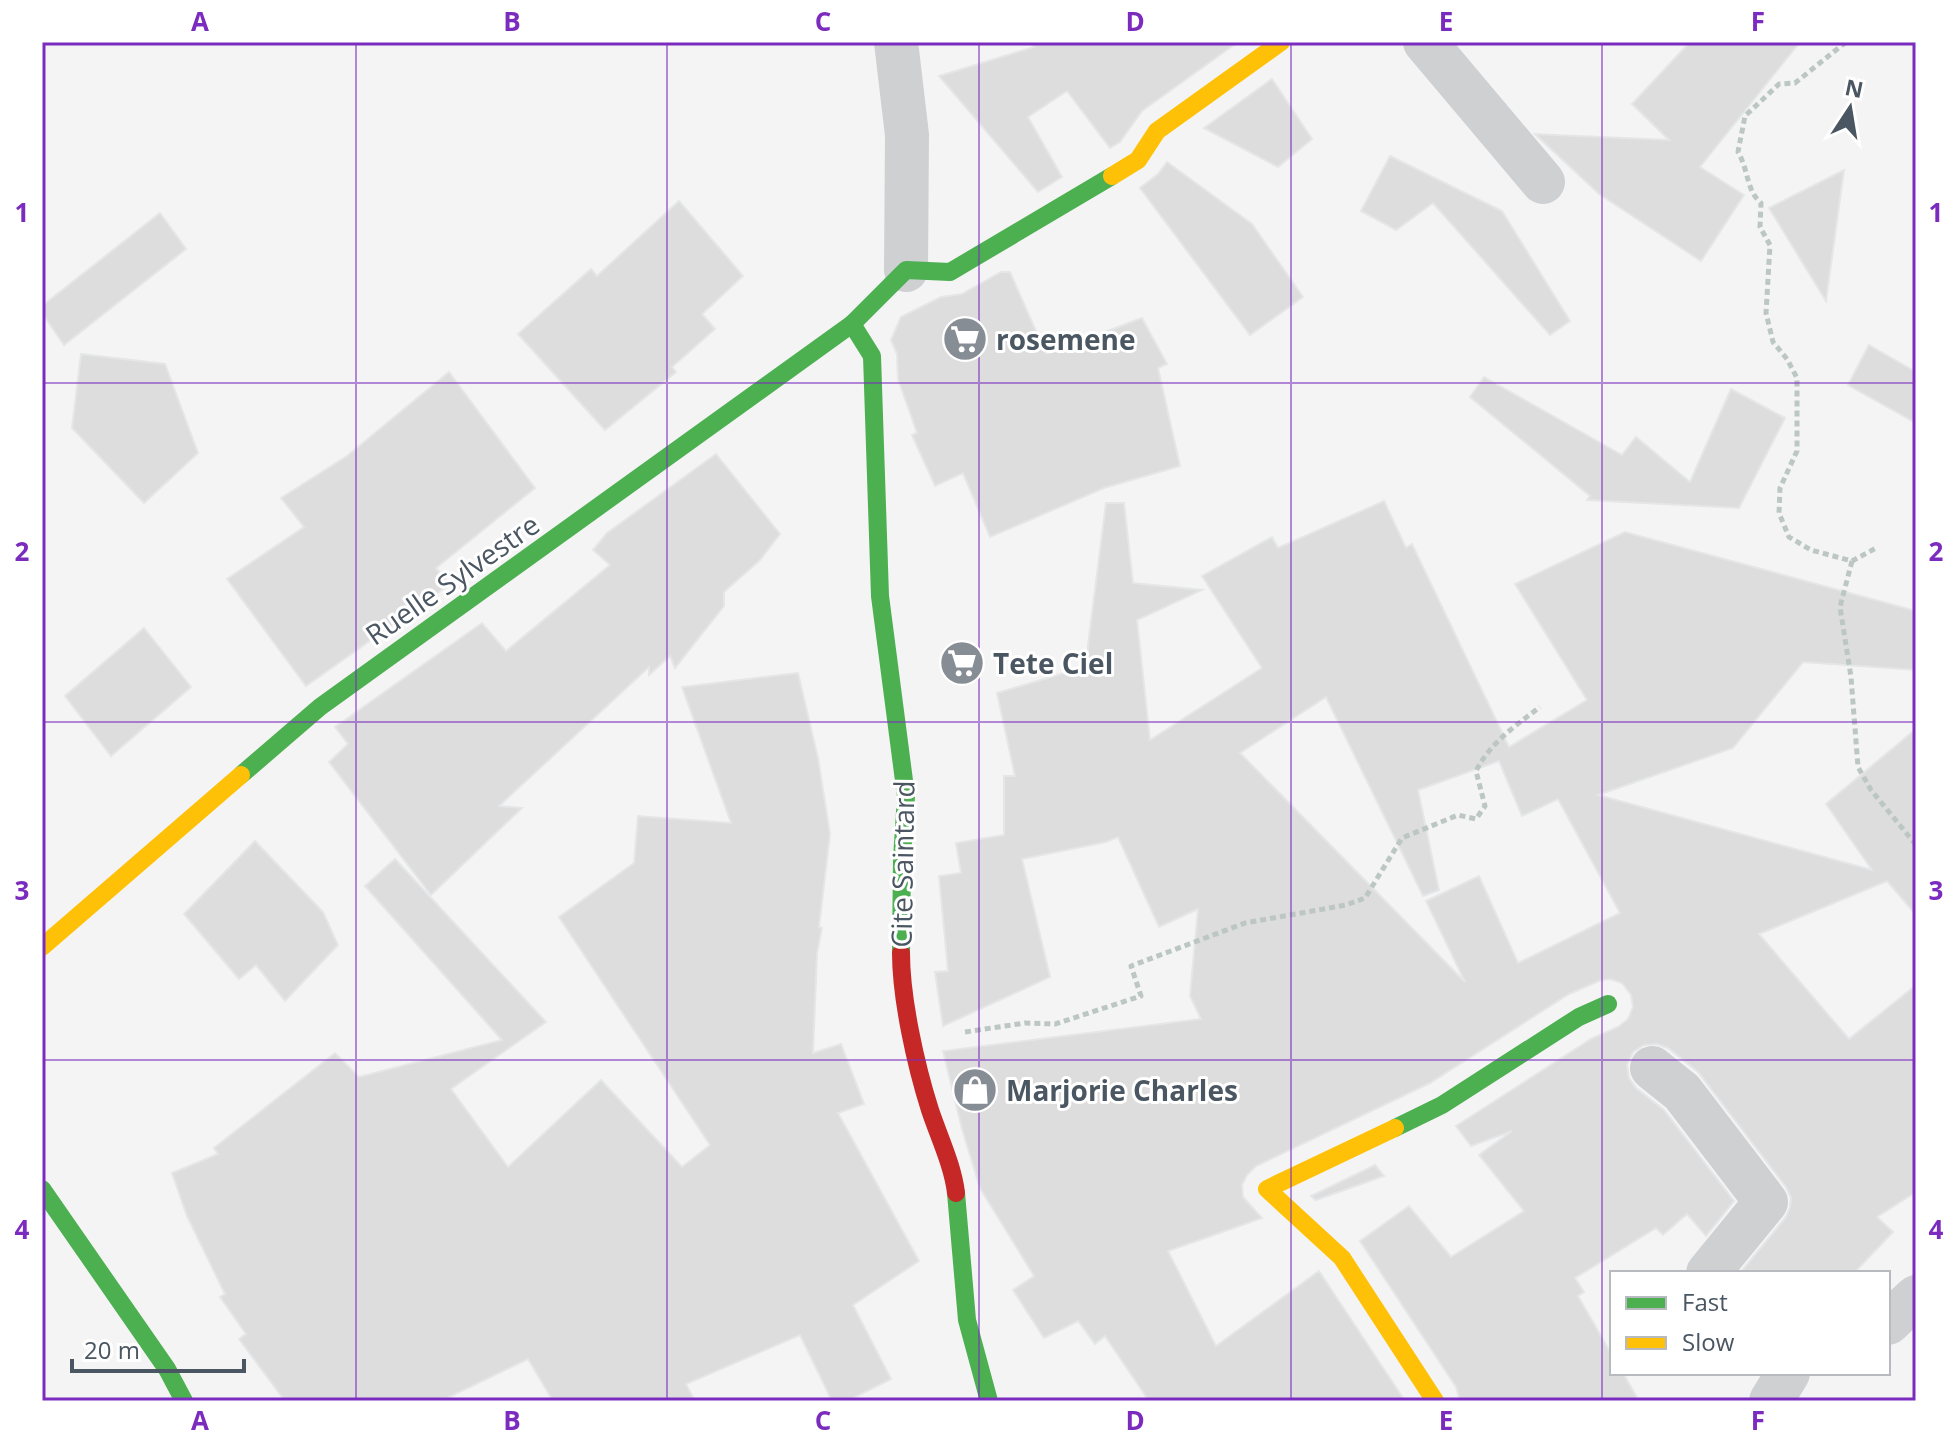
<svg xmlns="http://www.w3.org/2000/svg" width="1958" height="1443" font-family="'Open Sans',sans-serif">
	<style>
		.building { fill: #ddddde; stroke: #e5e6e7; stroke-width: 2; fill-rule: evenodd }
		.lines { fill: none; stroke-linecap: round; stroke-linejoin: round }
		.path { stroke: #bcc7c4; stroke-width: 5; stroke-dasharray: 6 4; stroke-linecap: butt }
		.street { stroke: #ced0d2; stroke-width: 44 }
		.fast { stroke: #4caf50; stroke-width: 18 }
		.slow { stroke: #ffc107; stroke-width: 18 }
		.jam { stroke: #c62828; stroke-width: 18 }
		.grid { fill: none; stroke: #7b2cbf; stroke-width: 2; stroke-opacity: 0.55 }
		.labels { text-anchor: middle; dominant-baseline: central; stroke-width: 6; stroke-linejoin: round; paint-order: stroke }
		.poi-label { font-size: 28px; font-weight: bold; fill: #4a5661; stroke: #fff; text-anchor: start }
		.street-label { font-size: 28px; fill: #4a5661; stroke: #fff }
		.neatline { fill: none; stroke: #7b2cbf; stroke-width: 3 }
		.grid-label { font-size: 26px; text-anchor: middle; font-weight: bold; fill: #7b2cbf }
	</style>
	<rect width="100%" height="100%" fill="#f4f4f4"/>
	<g class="building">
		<path d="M1030 42H1238L1142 111 1120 142 1110 148 1067 91 1028 117 1062 177 1038 192 939 76 1034 47Z"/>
		<path d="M1690 42H1800L1700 167 1744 195 1701 261 1599 194 1535 134 1669 140 1632 104Z"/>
		<path d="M1272 79 1312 139 1278 167 1204 128Z"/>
		<path d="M1390 156 1502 211 1570 321 1550 335 1433 203 1396 230 1361 211Z"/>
		<path d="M1167 162 1252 224 1303 297 1250 335 1140 188 1158 174Z"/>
		<path d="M1844 170 1826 301 1769 208Z"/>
		<path d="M679 201 743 276 702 314 715 329 672 367 676 372 605 430 518 334 591 269 597 276Z"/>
		<path d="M160 213 186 249 64 345 42 313V306Z"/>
		<path d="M1001 272H1010L1046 354 1142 318 1167 364 1158 368 1180 466 1104 488 990 537 963 473 935 486 912 435 917 433 898 379 897 354 891 340 901 317 941 297 962 294Z"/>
		<path d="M1869 345 1916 372V423L1848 385Z"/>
		<path d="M81 354 165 364 198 453 144 503 72 428Z"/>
		<path d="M449 372 535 488 436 568 450 584 306 686 227 579 304 527 281 498 347 456Z"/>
		<path d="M1484 377 1622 455 1636 437 1690 482 1731 389 1785 418 1739 508 1587 500 1590 496 1470 397Z"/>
		<path d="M716 454 780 534 760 560 724 592V606L675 668 670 656 649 675V667L499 806 522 808 431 895 329 762 348 744 335 727 482 623 506 651 610 565 593 550 607 533Z"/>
		<path d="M1384 501 1406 548 1412 544 1509 747 1587 700 1515 584 1625 532 1916 611V670L1803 662 1733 748 1598 795 1872 870 1826 804 1916 729V915L1887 881 1759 934 1849 1039 1916 985V1192L1877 1217 1893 1232 1854 1273H1740L1786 1217 1790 1207 1791 1198 1786 1187 1698 1072 1668 1048 1657 1044 1644 1045 1633 1052 1627 1065 1629 1078 1636 1088 1664 1110 1734 1201 1706 1236 1687 1214 1663 1235 1656 1228 1575 1278 1584 1292 1578 1296 1612 1355V1373H1623L1639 1401H1460L1456 1387 1360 1241 1409 1206 1451 1257 1524 1211 1479 1155 1512 1131 1471 1146 1456 1126 1591 1039 1618 1027 1628 1019 1633 1007 1631 995 1622 983 1610 979 1599 981 1569 994 1430 1083 1256 1166 1247 1175 1242 1185 1243 1197 1262 1218 1168 1251 1216 1346 1319 1271 1405 1401H1149L1105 1336 1095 1344 1078 1321 1044 1338 1013 1290 1034 1276 980 1188 962 1129 943 1051 1201 1019 1190 996 1198 909 1159 927 1118 837 1106 842 1022 859 1050 977 943 1026 935 972 948 971 939 876 961 873 956 843 1004 835V776H1015L997 693 1088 666V645L1106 503H1124L1133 583 1202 590 1137 620 1150 740 1262 668 1202 576 1272 537 1278 548ZM1326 697 1423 896 1439 890 1418 790 1499 761 1522 816 1558 799 1620 913 1518 963 1479 876 1426 901 1465 982 1240 753Z"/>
		<path d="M144 628 191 687 111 756 65 696Z"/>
		<path d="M798 673 818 758 830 834 819 927 822 928 817 953 813 1053 841 1044 864 1104 838 1113 919 1261 853 1305 891 1379 847 1401H832L800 1335 686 1384 695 1401H553L528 1359 441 1401H285L239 1339 246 1334 220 1297 225 1294 187 1216 172 1173 218 1154 214 1148 335 1053 359 1077 502 1040 365 886 395 859 546 1022 451 1089 508 1167 601 1080 682 1167 710 1145 559 917 634 863 638 816 731 823 682 687Z"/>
		<path d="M255 841 323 912 338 945 285 1001 256 965 239 979 184 914Z"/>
		<path d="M1375 1165 1384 1176 1316 1200 1311 1196Z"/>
	</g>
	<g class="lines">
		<g class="path">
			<path d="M1846 42 1795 83 1779 84 1745 116 1738 152C1749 171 1746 190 1761 203L1760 227 1770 245 1766 313 1773 342 1787 359 1797 378V451L1780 488 1779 513 1789 537 1811 550 1852 561 1878 547"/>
			<path d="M1852 561 1840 607 1851 677 1858 767 1871 790 1916 845"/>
			<path d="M965 1032 1025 1023 1055 1024 1141 996 1131 966 1245 923 1346 905 1365 898 1402 838 1458 815 1476 819 1485 806 1476 771C1490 743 1515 726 1540 707"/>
		</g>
		<g class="street">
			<path d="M896 42 907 135 906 270"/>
			<path d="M1425 42 1543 182"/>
			<path d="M1652 1068 1682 1092 1766 1202 1708 1273"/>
			<path d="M1888 1323 1916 1297"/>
			<path d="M1771 1401 1788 1373"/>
		</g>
		<g class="fast">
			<path d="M852 324 872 356 880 596 906 796 902 859 901 953"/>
			<path d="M241 775 320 707 852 324 906 270 950 272 1112 176"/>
			<path d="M1395 1128 1442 1105 1579 1017 1608 1004"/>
			<path d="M42 1189 167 1369 184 1401"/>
			<path d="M956 1193 967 1320 989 1401"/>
		</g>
		<g class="slow">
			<path d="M1112 176 1138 160 1157 131 1281 42"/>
			<path d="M42 947 241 775"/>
			<path d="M1395 1128 1267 1189 1342 1258 1435 1401"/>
		</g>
		<path class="jam" d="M901 953C901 999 916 1066 930 1110 939 1137 953 1166 956 1193"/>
	</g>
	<path class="grid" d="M356 42V1401M667 42V1401M979 42V1401M1291 42V1401M1602 42V1401M42 383H1916M42 722H1916M42 1060H1916"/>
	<defs>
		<g id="supermarket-disc" transform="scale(2.3)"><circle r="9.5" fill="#868d94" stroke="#fff"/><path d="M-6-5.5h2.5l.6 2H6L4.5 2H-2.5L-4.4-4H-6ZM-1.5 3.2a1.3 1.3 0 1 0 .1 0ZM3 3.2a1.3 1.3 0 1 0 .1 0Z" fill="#fff"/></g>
		<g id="shop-disc" transform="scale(2.3)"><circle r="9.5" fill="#868d94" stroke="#fff"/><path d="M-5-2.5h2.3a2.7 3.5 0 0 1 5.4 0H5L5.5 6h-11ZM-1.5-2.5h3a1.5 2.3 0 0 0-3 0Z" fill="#fff"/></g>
	</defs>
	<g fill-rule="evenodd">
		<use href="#supermarket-disc" x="965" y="339"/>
		<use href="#supermarket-disc" x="962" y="663"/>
		<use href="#shop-disc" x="975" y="1090"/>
	</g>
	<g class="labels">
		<g class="poi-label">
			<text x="996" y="339">rosemene</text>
			<text x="993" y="663">Tete Ciel</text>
			<text x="1006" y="1090">Marjorie Charles</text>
		</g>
		<g class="street-label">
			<text transform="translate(452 579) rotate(-35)">Ruelle Sylvestre</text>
			<text transform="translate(902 864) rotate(-89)">Cite Saintard</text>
		</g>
	</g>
	<rect width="1958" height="1443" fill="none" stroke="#ffffff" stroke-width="88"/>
	<rect x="1610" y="1271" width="280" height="104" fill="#ffffff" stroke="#b7bbc0" stroke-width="2"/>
	<rect x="1626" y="1297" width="40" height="12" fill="#4caf50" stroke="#b7bbc0" stroke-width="2"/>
	<text x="1682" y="1311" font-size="24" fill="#4a5661">Fast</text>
	<rect x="1626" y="1337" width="40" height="12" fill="#ffc107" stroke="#b7bbc0" stroke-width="2"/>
	<text x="1682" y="1351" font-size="24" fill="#4a5661">Slow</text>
	<g transform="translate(1850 108) rotate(12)" stroke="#ffffff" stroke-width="6" paint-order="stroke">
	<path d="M0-6L14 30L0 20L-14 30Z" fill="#4a5661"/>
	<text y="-12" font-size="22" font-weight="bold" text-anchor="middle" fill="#4a5661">N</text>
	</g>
	<path d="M72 1359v12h172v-12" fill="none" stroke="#4a5661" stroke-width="4"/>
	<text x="84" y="1359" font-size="24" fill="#4a5661" stroke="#ffffff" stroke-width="6" paint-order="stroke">20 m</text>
	<rect x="44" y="44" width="1870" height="1355" class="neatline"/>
	<g class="grid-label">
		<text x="200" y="31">A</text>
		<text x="512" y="31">B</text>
		<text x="823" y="31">C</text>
		<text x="1135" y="31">D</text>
		<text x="1446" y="31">E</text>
		<text x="1758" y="31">F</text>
		<text x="22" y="222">1</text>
		<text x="1936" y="222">1</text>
		<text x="22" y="561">2</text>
		<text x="1936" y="561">2</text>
		<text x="22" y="900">3</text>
		<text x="1936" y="900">3</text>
		<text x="22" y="1239">4</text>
		<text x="1936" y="1239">4</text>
		<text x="200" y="1430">A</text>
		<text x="512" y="1430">B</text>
		<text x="823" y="1430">C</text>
		<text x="1135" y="1430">D</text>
		<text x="1446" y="1430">E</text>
		<text x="1758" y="1430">F</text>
	</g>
</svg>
